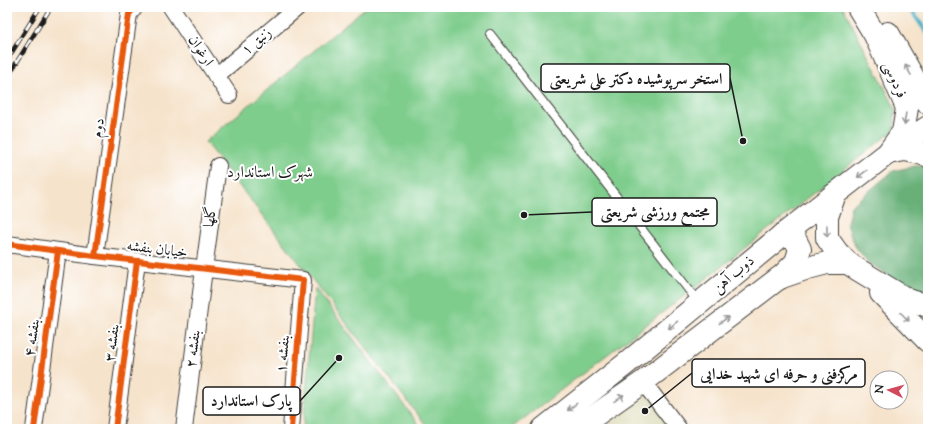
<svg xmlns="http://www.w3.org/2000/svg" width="935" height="436" font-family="'Sorts Mill Goudy',Amiri,serif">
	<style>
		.built { fill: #deddbb }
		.green { fill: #7fcd8d; stroke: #4e7454 }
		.forest { fill: #67b078; stroke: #42664a }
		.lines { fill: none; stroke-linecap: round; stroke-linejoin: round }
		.stream { stroke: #4bb3ca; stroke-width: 4.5 }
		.lane-casing { stroke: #3d3a36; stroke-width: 10 }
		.street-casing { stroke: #3d3a36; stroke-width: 18 }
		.secondary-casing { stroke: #3d3a36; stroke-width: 24 }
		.lane { stroke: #fff; stroke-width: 8 }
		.street { stroke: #fff; stroke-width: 16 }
		.secondary { stroke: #fff; stroke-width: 22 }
		.rail-casing { stroke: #1c1c1c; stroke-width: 4.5 }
		.rail { stroke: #fff; stroke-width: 3; stroke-dasharray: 9; stroke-linecap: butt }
		.cycleway-casing { stroke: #fff; stroke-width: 8 }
		.cycleway { stroke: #e8590c; stroke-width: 6 }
		.oneway { stroke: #999 }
		.labels { text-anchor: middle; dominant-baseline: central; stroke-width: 4; stroke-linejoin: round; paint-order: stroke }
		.street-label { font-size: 15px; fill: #1c1c1c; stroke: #fff }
		.neighbourhood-label { font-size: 16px; fill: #1c1c1c; stroke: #fff }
		.leader { fill: none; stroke: #1c1c1c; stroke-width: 1.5 }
		.callout-dot { fill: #1c1c1c; stroke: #fff; stroke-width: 1.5 }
		.callout { fill: #fff; stroke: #1c1c1c; stroke-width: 1.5 }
		.callout-label { font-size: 16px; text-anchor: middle; font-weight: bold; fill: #1c1c1c }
	</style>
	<rect width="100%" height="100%" fill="#fff"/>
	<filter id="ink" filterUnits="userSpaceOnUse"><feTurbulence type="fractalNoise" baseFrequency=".025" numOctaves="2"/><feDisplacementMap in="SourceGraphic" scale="8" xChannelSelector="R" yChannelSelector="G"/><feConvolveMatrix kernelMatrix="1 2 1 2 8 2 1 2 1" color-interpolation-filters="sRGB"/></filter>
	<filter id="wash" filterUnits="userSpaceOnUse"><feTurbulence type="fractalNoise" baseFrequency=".012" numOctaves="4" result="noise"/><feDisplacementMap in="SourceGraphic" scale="16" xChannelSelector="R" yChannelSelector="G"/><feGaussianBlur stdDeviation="0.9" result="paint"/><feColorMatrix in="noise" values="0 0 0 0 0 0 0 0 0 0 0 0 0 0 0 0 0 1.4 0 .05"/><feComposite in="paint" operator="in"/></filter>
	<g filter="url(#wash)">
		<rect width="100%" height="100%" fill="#f6e3cb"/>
		<path class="built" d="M650 392 679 429H602Z"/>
		<g class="green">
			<path d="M366 7H843L895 108 894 130 693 289 510 429H429L205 142Z"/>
			<path d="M315 288 422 429H303Z"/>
		</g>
		<path class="forest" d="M915 166H928V302L868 262 855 246 847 224 851 206 893 171Z"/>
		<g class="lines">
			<path class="stream" d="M909 7 928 34"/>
		</g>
	</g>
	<g filter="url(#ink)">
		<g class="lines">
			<g class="lane-casing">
				<path id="lane" d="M490 34 699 303"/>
			</g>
			<g class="street-casing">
				<g id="street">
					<path d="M171 7 229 95"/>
					<path d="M216 76 298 7"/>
					<path d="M7 244 95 256 303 280 291 429"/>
					<path d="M95 256 129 14 135 7"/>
					<path d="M643 382 679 429"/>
					<path d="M34 429 58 251"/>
					<path d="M115 429 137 261"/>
					<path d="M184 429 204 269 218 166"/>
				</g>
			</g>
			<g class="secondary-casing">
				<g id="secondary">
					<path d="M858 7 875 35 907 108 903 132 890 150"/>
					<path d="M888 33 928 103"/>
					<path d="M888 153 905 150 920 153 928 156"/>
					<path d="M835 194 827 217V238L837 252 848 263 857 269 908 300 928 306"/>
					<path d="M780 278 796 262 800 249 794 237 788 236H781"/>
					<path d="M881 293 928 341"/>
					<path d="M543 429 627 363 781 236 888 153 928 127"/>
					<path d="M576 429 643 382 779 278 808 268 827 263H848"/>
				</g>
			</g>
			<use href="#lane" class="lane"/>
			<use href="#street" class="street"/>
			<use href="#secondary" class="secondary"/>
			<g class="rail-casing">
				<g id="rail">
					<path d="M7 60 40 7"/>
					<path d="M7 78 51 7"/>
				</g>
			</g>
			<use href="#rail" class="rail"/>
			<g class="cycleway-casing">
				<g id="cycleway">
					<path d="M7 244 95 256 303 280 291 429"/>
					<path d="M95 256 129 14 135 7"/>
					<path d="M34 429 58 251"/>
					<path d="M115 429 137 261"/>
				</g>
			</g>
			<use href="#cycleway" class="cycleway"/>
		</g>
		<defs><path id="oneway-shaft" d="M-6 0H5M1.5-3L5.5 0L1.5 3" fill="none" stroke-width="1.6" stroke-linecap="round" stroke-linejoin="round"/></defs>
		<g class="oneway">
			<use href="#oneway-shaft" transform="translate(908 70) rotate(-120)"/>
			<use href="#oneway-shaft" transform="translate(905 119) rotate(98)"/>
			<use href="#oneway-shaft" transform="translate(862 174) rotate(143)"/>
			<use href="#oneway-shaft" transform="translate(827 231) rotate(89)"/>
			<use href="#oneway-shaft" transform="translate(905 317) rotate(45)"/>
			<use href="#oneway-shaft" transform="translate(724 320) rotate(-37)"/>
			<use href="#oneway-shaft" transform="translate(673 325) rotate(141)"/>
			<use href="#oneway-shaft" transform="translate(619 398) rotate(-35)"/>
			<use href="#oneway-shaft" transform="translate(572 407) rotate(142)"/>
		</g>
	</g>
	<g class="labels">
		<g class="street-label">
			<text transform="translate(257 42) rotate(-40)">زنبق ۱</text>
			<text transform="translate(200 51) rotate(57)">ارغوان</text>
			<text transform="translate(894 80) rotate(66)">فردوسی</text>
			<text transform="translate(99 128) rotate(-82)">دوم</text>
			<text transform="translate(211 217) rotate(-82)">گلها</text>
			<text transform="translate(157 250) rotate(7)">خیابان بنفشه</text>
			<text transform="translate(734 275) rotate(-40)">ذوب آهن</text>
			<text transform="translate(33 338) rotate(-82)">بنفشه ۴</text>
			<text transform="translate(113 343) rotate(-83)">بنفشه ۳</text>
			<text transform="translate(194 349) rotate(-83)">بنفشه ۲</text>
			<text transform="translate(284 354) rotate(-85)">بنفشه ۱</text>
		</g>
		<g class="neighbourhood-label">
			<text x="270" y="173">شهرک استاندارد</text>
		</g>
	</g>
	<path class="leader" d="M743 141L730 78M524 215L592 212M645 411L692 373M339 358L300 401"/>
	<g class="callout-dot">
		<circle cx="743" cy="141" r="4"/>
		<circle cx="524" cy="215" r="4"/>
		<circle cx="645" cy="411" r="4"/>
		<circle cx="339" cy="358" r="4"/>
	</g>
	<g class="callout">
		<rect x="541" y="64" width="189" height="28" rx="4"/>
		<rect x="592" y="198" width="125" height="28" rx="4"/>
		<rect x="692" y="359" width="173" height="28" rx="4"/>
		<rect x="203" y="387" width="97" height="28" rx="4"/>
	</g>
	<g class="callout-label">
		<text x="636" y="84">استخر سرپوشیده دکتر علی شریعتی</text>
		<text x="655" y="217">مجتمع ورزشی شریعتی</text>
		<text x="779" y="379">مرکزفنی و حرفه ای شهید خدایی</text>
		<text x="251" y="406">پارک استاندارد</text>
	</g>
	<rect width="935" height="436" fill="none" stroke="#fff" stroke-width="24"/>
	<g transform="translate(889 390) rotate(276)"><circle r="19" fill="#ffffff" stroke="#a4a4a4"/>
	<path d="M0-3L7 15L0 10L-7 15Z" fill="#d1495b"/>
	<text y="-6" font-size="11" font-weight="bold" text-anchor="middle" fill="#1c1c1c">N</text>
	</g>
</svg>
